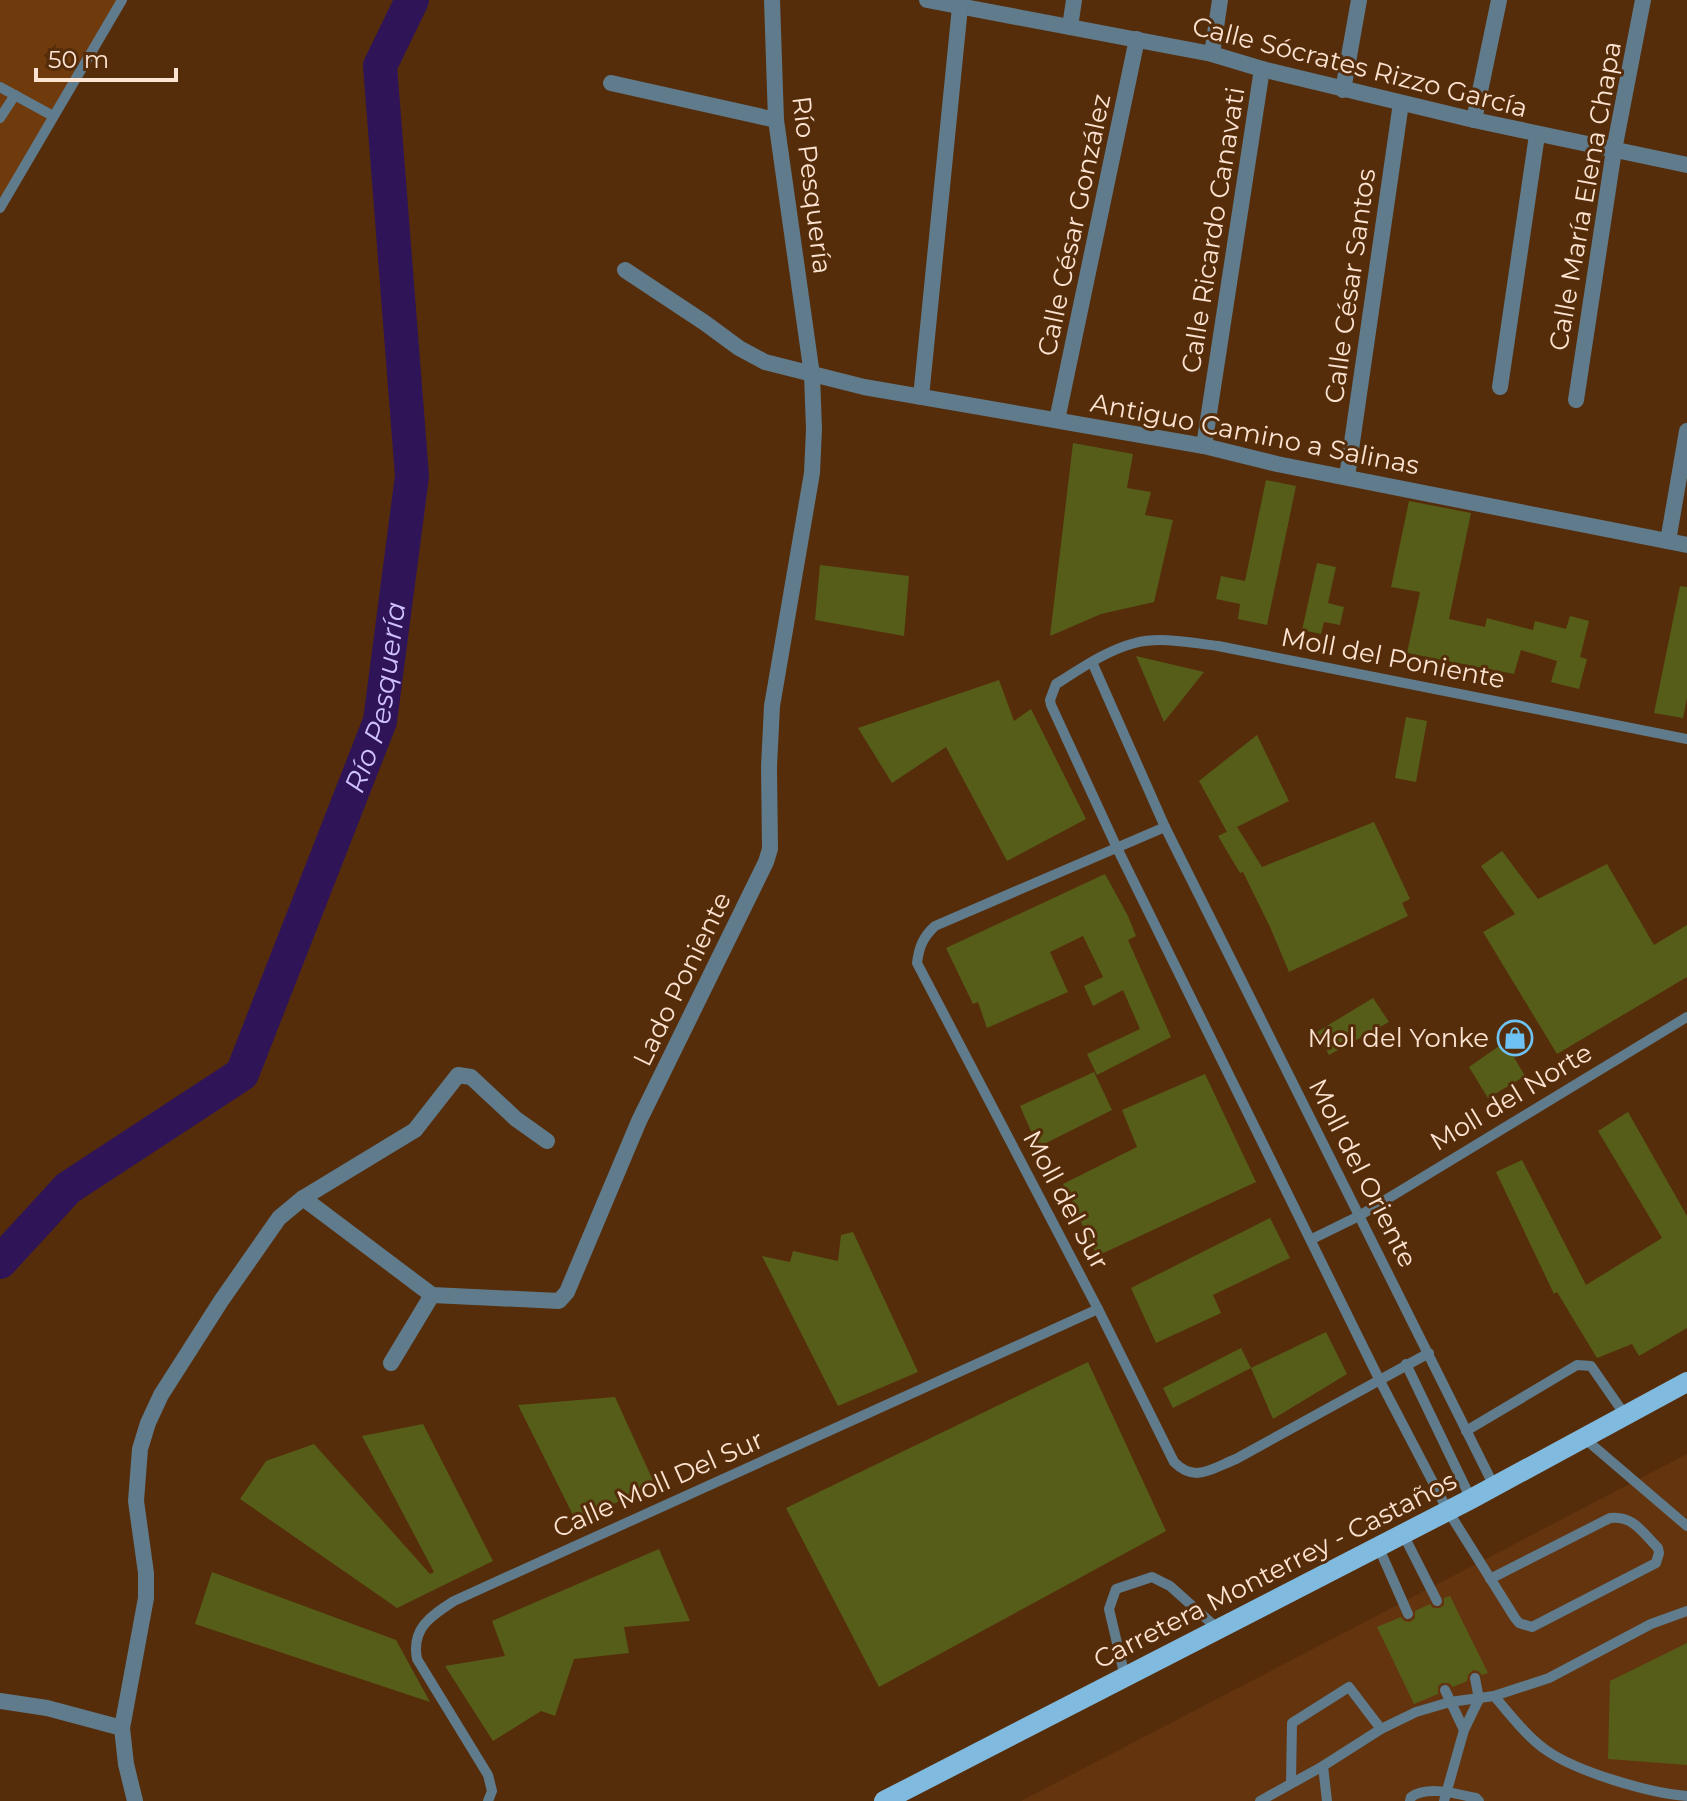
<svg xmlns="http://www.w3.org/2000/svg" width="1687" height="1801" font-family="Montserrat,sans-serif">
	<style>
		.built { fill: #63340e }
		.green { fill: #703b0c }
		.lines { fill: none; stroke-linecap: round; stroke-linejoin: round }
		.river { stroke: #2f1558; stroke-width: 34 }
		.building { fill: #565d18 }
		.lane { stroke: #5f7b8c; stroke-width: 10 }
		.street { stroke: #5f7b8c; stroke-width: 16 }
		.primary { stroke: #80bbdf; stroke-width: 20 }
		.labels { text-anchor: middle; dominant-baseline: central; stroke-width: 6; stroke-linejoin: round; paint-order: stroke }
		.street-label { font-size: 26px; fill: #fde3d1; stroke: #552d0b }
		.poi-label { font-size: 26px; fill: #fde3d1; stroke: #552d0b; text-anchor: end }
		.water-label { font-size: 28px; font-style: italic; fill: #cfc0fe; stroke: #552d0b }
	</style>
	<rect width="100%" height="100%" fill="#552d0b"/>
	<path class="built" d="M1687 1454V1801H1021Z"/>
	<path class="green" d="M0 0H122L0 210Z"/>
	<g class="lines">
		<path class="river" id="s1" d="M0 1262 68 1188 242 1074 380 721 412 476 380 66 412 0"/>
	</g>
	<g class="building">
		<path d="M1073 443 1133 454 1127 488 1151 492 1145 515 1173 520 1154 602 1101 614 1050 636Z"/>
		<path d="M1266 480 1296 486 1267 625 1238 619 1240 604 1216 599 1221 576 1245 581Z"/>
		<path d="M1409 501 1471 513 1449 619 1485 627 1487 618 1533 630 1535 621 1566 629 1570 616 1589 621 1580 657 1587 659 1579 689 1551 682 1557 661 1521 650 1514 674 1407 653 1420 592 1391 587Z"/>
		<path d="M1317 563 1336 567 1328 603 1344 607 1340 625 1324 622 1321 634 1302 630Z"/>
		<path d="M820 565 909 576 904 636 815 620Z"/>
		<path d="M1680 586 1687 587V698L1683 718 1654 713Z"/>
		<path d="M1136 656 1204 672 1164 722Z"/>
		<path d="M999 680 1014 721 1031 709 1086 819 1007 861 946 747 892 783 858 728Z"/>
		<path d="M1406 717 1427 721 1416 782 1395 778Z"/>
		<path d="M1257 735 1289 801 1227 832 1199 781Z"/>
		<path d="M1374 822 1410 899 1402 903 1408 916 1289 972 1270 927 1243 872 1240 873 1218 836 1237 827 1262 867Z"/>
		<path d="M1502 851 1538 899 1607 864 1654 945 1687 925V977L1557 1054 1483 932 1515 914 1481 866Z"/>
		<path d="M1105 874 1128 916 1136 936 1128 940 1171 1037 1097 1075 1087 1054 1140 1029 1123 990 1093 1006 1084 986 1103 977 1083 936 1050 952 1068 992 987 1028 978 1002 973 1004 946 948Z"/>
		<path d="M1373 998 1389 1022 1329 1055 1317 1032Z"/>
		<path d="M1505 1042 1525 1076 1488 1098 1469 1067Z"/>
		<path d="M1094 1072 1112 1110 1038 1147 1020 1106Z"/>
		<path d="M1205 1074 1256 1182 1097 1256 1063 1184 1137 1147 1122 1110Z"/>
		<path d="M1628 1112 1687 1216V1328L1639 1356 1632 1344 1597 1358 1557 1292 1554 1294 1496 1172 1522 1160 1586 1285 1662 1238 1598 1131Z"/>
		<path d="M1270 1218 1290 1258 1213 1295 1221 1313 1156 1343 1131 1288Z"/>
		<path d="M853 1232 918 1372 838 1406 762 1256 790 1262 793 1251 838 1261 841 1235Z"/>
		<path d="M1326 1332 1347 1374 1273 1419 1251 1368Z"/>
		<path d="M1241 1348 1251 1368 1173 1408 1163 1388Z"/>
		<path d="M1088 1362 1166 1531 879 1687 786 1508Z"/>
		<path d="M615 1397 655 1485 576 1521 518 1405Z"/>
		<path d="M423 1424 493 1561 397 1608 240 1499 266 1461 314 1444 430 1574 434 1572 362 1436Z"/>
		<path d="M659 1549 690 1621 624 1627 629 1653 574 1659 555 1716 541 1711 493 1741 445 1666 505 1656 492 1621Z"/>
		<path d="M212 1572 396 1640 430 1702 195 1624Z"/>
		<path d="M1450 1596 1488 1673 1482 1675 1478 1671 1473 1670 1468 1675 1467 1681 1453 1687 1449 1683H1442L1438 1686V1694L1414 1704 1377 1627 1401 1617 1404 1621 1410 1622 1415 1618V1611L1430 1604 1433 1608H1440L1444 1605V1598Z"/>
		<path d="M1687 1643V1765L1608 1759 1610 1681Z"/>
	</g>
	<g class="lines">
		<g class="lane">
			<path d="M0 87 53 116"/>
			<path d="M0 118 15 95"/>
			<path d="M0 208 122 0"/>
			<path d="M1092 662 1165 827 1494 1486"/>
			<path d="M1165 827 935 926C923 937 919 947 917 963L1098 1309 1174 1462C1195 1483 1211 1469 1236 1459L1429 1353"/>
			<path d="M1312 1239 1359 1216 1687 1017"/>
			<path d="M1406 1364 1471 1499"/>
			<path d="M1466 1431 1577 1365 1591 1366 1625 1415"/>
			<path d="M1584 1438 1687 1526"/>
			<path d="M1403 1534 1437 1601"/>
			<path d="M1378 1546 1408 1614"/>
			<path d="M1490 1579 1610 1518C1633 1515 1643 1533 1658 1548L1659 1553 1656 1563 1532 1627 1519 1623 1515 1618 1448 1511 1379 1379 1117 848 1051 705 1050 700 1056 684C1080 669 1107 650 1135 643 1160 636 1192 643 1218 646L1687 739"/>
			<path d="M1125 1677 1109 1609 1116 1589 1152 1577 1170 1586 1218 1629"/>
			<path d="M1445 1690 1464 1730"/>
			<path d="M1494 1696C1510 1714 1526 1736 1546 1750 1577 1772 1649 1793 1687 1796"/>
			<path d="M1291 1782 1292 1723 1349 1687 1381 1729"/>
			<path d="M488 1801 492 1791 488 1775 417 1659C411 1628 431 1616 454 1601L1098 1309"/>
			<path d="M1260 1801 1323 1766"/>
			<path d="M1327 1801 1323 1766 1381 1729 1416 1712 1450 1702 1494 1696 1549 1678 1651 1624 1687 1611"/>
			<path d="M1410 1801 1411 1797C1428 1785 1457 1794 1476 1798L1479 1801"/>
			<path d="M1444 1801 1464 1730 1479 1699 1475 1678"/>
		</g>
		<g class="street">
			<path d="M927 0 1212 54 1262 69 1474 120 1687 165"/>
			<path d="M1070 27 1074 0"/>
			<path d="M1212 54 1220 0"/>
			<path d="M611 83 776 120"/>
			<path d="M1343 90 1359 0"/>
			<path d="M1474 120 1499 0"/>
			<path d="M625 270 705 323 739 348 765 362 864 387 1204 446 1277 464 1687 545"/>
			<path d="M1500 387 1537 135"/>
			<path d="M921 397 960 7"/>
			<path d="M1576 400 1614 150 1643 0"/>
			<path d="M1057 420 1137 39"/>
			<path d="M1204 446 1262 69"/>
			<path d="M1347 477 1401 103"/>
			<path d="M1668 541 1687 431"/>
			<path d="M303 1198 432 1295 559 1301 567 1292 639 1121 766 862 770 849 769 767 772 706 812 473 814 429 812 375 776 120 772 0"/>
			<path d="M391 1363 432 1295"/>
			<path d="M0 1701 47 1708 122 1728"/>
			<path d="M135 1801 126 1764 122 1728 146 1598V1573L136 1501 140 1449 148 1423 161 1395 221 1301 279 1218 303 1198 415 1130 458 1075 471 1077 516 1119 547 1141"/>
		</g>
		<path class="primary" d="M884 1801 1471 1499 1687 1382"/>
	</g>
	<defs>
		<g id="shop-ring" transform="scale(1.8)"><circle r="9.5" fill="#552d0b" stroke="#6dc2f3" stroke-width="1.5"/><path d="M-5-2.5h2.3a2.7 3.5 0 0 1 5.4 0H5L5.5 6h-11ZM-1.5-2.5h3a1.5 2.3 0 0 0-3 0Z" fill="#6dc2f3"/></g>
	</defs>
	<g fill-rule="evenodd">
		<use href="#shop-ring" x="1515" y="1038"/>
	</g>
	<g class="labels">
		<g class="street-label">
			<text transform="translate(1360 67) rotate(14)">Calle Sócrates Rizzo García</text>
			<text transform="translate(812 185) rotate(83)">Río Pesquería</text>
			<text transform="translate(1585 196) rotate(-80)">Calle María Elena Chapa</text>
			<text transform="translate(1074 225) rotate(-78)">Calle César González</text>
			<text transform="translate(1213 230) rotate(-81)">Calle Ricardo Canavati</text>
			<text transform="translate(1350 286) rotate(-82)">Calle César Santos</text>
			<text transform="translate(1255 434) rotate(11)">Antiguo Camino a Salinas</text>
			<text transform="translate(1393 658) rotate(11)">Moll del Poniente</text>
			<text transform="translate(682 979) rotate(-64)">Lado Poniente</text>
			<text transform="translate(1511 1097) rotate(-31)">Moll del Norte</text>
			<text transform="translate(1363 1173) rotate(63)">Moll del Oriente</text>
			<text transform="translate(1066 1200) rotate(62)">Moll del Sur</text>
			<text transform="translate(658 1484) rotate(-24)">Calle Moll Del Sur</text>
			<text transform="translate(1275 1570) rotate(-27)">Carretera Monterrey - Castaños</text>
		</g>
		<g class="poi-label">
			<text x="1489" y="1038">Mol del Yonke</text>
		</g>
		<g class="water-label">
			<text stroke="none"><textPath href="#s1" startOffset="710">Río Pesquería</textPath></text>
		</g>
	</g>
	<path d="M36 68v12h140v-12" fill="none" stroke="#fde3d1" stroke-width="4"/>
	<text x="48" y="68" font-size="24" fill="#fde3d1" stroke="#552d0b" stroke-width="6" paint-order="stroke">50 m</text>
</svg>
